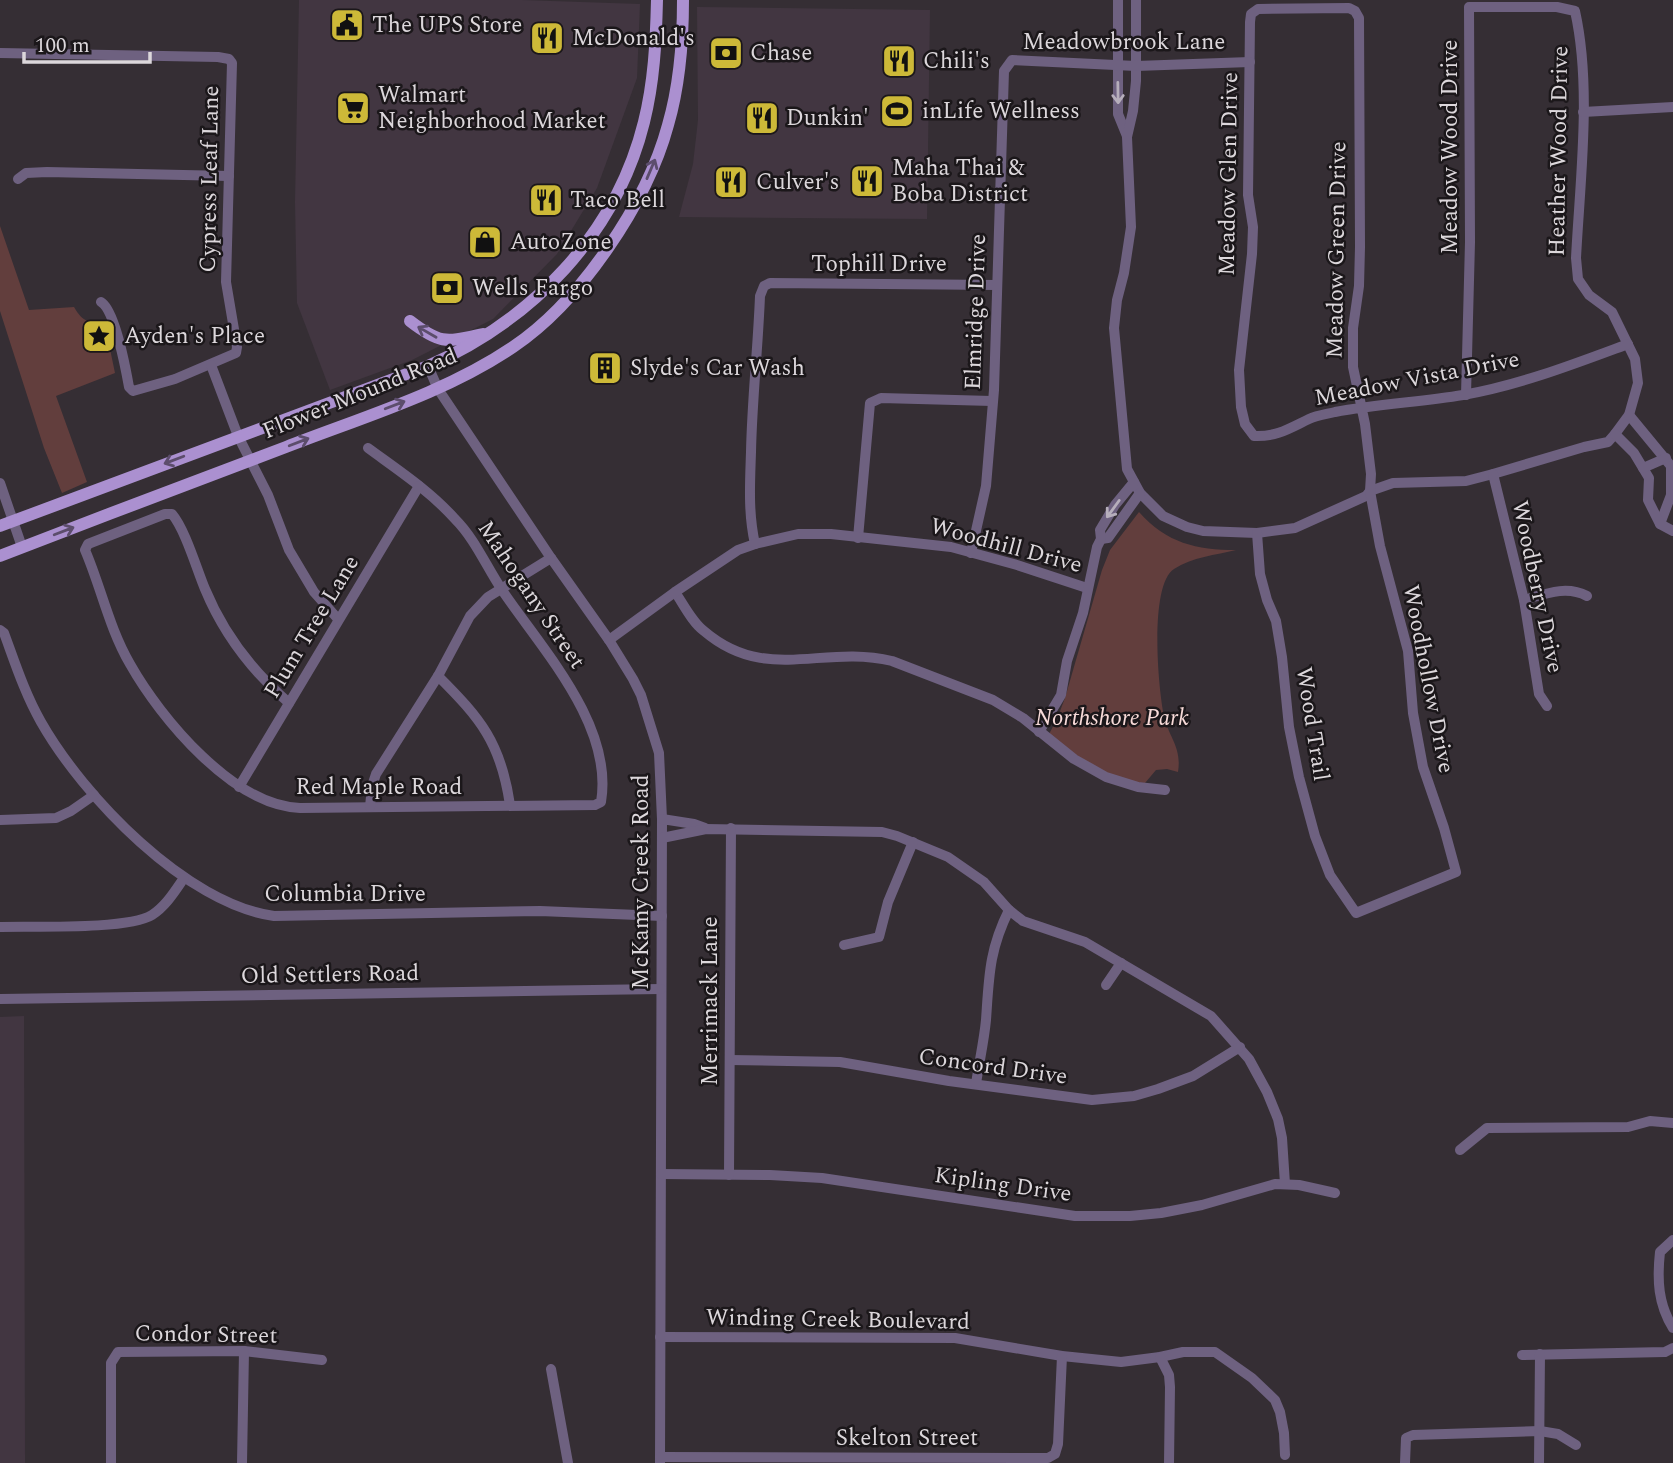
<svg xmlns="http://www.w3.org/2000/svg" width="1673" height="1463" font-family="Spectral,serif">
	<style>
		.built { fill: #423641 }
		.green { fill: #623e3d }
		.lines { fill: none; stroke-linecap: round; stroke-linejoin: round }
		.minor { stroke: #6e6180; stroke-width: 10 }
		.major { stroke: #ab90d0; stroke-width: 12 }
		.oneway { stroke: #b6aebb }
		.oneway2 { stroke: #5c4d6c }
		.labels { text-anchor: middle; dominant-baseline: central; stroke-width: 5; stroke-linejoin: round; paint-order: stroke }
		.poi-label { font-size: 23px; fill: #dcd7db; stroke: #1b171a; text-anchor: start }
		.street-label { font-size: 23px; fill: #dcd7db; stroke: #1b171a }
		.park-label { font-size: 23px; font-style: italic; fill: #f8dbd9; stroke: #1b171a }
	</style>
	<rect width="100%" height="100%" fill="#352e34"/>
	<g class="built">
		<path d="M299 0H522L640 4 637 78 597 188 557 254 493 319 412 360 330 390 297 303 295 202Z"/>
		<path d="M697 7 930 10 927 219 679 217 693 164 698 120Z"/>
		<path d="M24 1016 25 1463H0V1017Z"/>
	</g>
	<g class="green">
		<path d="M0 226 29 310 74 307C83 323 90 322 105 325L115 373 56 396 87 482 62 493 44 448 0 311Z"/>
		<path d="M1139 512C1166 543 1197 550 1236 550 1216 555 1192 557 1174 569 1149 585 1158 688 1164 716 1169 738 1182 747 1178 772L1167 769 1156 770 1145 783C1108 782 1076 757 1048 736L1057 719 1065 698 1102 570 1110 550Z"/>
	</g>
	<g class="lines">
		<g class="minor">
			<path d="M1118 0V114L1127 136"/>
			<path d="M1136 0V81L1133 111 1127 137 1131 227 1124 273 1117 300 1114 328 1127 469 1140 493 1163 516 1187 527 1203 531 1257 533 1295 528 1366 496 1370 491 1393 483 1466 481 1493 474 1584 447 1608 442 1615 434 1629 415 1638 383 1635 359 1612 312 1589 295 1578 279 1576 258C1580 180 1592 87 1575 11L1557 7H1469L1470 242 1466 395"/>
			<path d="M0 53 218 57 229 59 232 63 226 282 237 347 236 353 175 379 133 391 129 387C126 370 115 310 101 302"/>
			<path d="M1583 112 1673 107"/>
			<path d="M18 179 26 173 47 172 229 176"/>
			<path d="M211 365 238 436 268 495 289 550 314 592 338 619"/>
			<path d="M428 366 438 389 551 558 609 640 633 679 641 695 659 753 662 819 660 1463"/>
			<path d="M1629 415 1671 466V495L1660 524"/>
			<path d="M1615 434 1634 453 1649 478 1648 500 1660 524 1673 531"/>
			<path d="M1643 468 1666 458"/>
			<path d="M1493 474 1524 600 1539 694 1547 706"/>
			<path d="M0 483 22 547"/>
			<path d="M1257 533 1260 574 1267 600 1276 621 1282 657 1289 727 1299 777 1315 836 1330 875 1356 913 1456 872 1444 828 1423 767 1413 713 1408 651 1380 546 1370 491 1371 474 1365 424 1353 367V328L1359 286 1360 247 1359 18 1355 11 1349 8 1258 9 1251 14 1250 22 1248 195 1253 227 1252 254 1239 370 1241 407 1245 424 1254 436C1277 437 1290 428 1309 419 1317 415 1327 414 1335 412 1377 404 1421 402 1463 395 1520 385 1574 364 1628 344"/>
			<path d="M858 538 870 403 881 398 992 401"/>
			<path d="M1101 539 1108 538 1140 493"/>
			<path d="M755 544C748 513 750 483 751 452 752 400 758 348 760 296L764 286 770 283 997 285"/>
			<path d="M971 553 986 486 994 390 1004 71 1012 60 1136 66 1250 62"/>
			<path d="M675 592C684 605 692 622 704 631 766 684 822 644 892 661L993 700 1023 718 1074 759 1106 777 1138 787 1165 790"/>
			<path d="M1524 600C1545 594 1566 585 1587 596"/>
			<path d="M0 630 4 633C15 663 25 694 41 722 83 796 186 904 274 916L540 911 662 916"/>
			<path d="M609 640 675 592 738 550 755 544 798 534H831L951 547 1017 565 1087 588"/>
			<path d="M438 676C481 719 501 743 510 805"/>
			<path d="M289 703C252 671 224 635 205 589 197 570 185 529 172 514H165L88 544 85 550C101 587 109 628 130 664 161 719 234 806 300 808L595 805 601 802C614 725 541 648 502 590 486 566 475 539 455 519 430 491 398 470 368 448"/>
			<path d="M1039 732 1061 695 1067 661 1083 613 1097 547 1101 539 1100 530 1115 505 1134 482"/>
			<path d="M239 787 419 486"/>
			<path d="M370 807 372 786 376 774 438 676 470 616 488 597 551 558"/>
			<path d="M662 819 694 824 705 828"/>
			<path d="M0 820 56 818 71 811 94 795"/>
			<path d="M662 838 706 829 882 832 897 836 948 857 984 882 1009 910 1023 921 1085 942 1211 1016 1249 1059 1267 1092 1278 1119 1282 1138 1285 1184"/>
			<path d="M0 927C32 926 128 930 152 915 166 906 175 891 184 878"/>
			<path d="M844 945 879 937 888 902 913 842"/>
			<path d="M1106 985 1121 963"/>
			<path d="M0 999 661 989"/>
			<path d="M730 1060 840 1062 949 1081 1092 1100 1134 1096 1158 1089 1193 1076 1240 1047"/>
			<path d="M976 1084C979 1063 984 1041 986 1020 989 977 989 950 1009 910"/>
			<path d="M1460 1150 1487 1128 1628 1127 1650 1121 1673 1123"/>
			<path d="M661 1174 770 1175 822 1178 1075 1216H1130L1161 1213 1202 1205 1275 1184 1299 1185 1335 1193"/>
			<path d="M729 1175 731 828"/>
			<path d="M1673 1240 1660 1252C1657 1280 1658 1304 1673 1328"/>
			<path d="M660 1337 955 1338 1062 1356 1121 1362 1160 1357 1183 1352H1215L1252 1378 1275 1400 1280 1412 1284 1433 1285 1455"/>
			<path d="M1522 1355 1665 1352 1673 1348"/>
			<path d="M1160 1357 1169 1375 1170 1387 1169 1463"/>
			<path d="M551 1369 568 1463"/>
			<path d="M660 1457 1048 1458 1055 1454 1058 1444 1062 1356"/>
			<path d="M111 1463V1363L118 1352 244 1351 322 1360"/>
			<path d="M242 1463 244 1351"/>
			<path d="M1405 1463 1406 1438 1413 1435 1540 1431 1558 1434 1576 1445"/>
			<path d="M1539 1463 1540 1354"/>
		</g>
		<g class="major">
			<path d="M410 321C441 345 446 342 483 334"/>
			<path d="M0 526 428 366C532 320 616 235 644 122 654 82 656 42 657 0"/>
			<path d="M0 556C95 519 191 483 286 447 363 417 445 393 513 347 580 302 647 203 668 125 680 84 683 43 683 0"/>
		</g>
	</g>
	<defs><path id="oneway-shaft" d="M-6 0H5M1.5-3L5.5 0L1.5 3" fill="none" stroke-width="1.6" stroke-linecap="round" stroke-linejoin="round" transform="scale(1.75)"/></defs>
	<g class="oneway">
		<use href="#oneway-shaft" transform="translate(1118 93) rotate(89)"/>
		<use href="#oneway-shaft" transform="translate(1113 509) rotate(126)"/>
	</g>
	<g class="oneway2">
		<use href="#oneway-shaft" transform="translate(651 169) rotate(-67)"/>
		<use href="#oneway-shaft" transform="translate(427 332) rotate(-150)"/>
		<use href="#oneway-shaft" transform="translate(395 405) rotate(-21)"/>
		<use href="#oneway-shaft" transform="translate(299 442) rotate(-21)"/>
		<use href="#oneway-shaft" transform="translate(174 460) rotate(159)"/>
		<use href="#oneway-shaft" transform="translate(64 531) rotate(-21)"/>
	</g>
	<defs>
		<g id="civic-square" transform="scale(1.75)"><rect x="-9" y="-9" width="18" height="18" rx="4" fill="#cdb938" stroke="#1b171a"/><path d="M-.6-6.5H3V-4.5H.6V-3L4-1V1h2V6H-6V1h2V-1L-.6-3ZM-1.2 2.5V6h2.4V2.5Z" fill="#111"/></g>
		<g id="restaurant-square" transform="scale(1.75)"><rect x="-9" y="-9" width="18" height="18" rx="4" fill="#cdb938" stroke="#1b171a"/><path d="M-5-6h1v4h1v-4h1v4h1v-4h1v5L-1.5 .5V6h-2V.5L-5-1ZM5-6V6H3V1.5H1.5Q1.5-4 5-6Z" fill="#111"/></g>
		<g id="bank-square" transform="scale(1.75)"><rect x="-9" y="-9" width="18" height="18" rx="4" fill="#cdb938" stroke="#1b171a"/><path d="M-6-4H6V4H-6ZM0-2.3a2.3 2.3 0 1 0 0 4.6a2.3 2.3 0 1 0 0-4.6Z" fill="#111"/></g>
		<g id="supermarket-square" transform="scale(1.75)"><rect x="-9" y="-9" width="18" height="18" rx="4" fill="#cdb938" stroke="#1b171a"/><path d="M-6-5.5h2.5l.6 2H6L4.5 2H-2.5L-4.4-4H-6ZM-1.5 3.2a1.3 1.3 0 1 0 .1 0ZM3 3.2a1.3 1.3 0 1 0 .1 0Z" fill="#111"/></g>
		<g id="stadium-square" transform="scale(1.75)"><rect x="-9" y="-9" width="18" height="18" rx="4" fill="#cdb938" stroke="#1b171a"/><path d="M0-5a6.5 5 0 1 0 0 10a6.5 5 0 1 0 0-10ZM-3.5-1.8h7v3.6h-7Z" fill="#111"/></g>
		<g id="shop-square" transform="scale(1.75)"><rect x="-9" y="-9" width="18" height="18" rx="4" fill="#cdb938" stroke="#1b171a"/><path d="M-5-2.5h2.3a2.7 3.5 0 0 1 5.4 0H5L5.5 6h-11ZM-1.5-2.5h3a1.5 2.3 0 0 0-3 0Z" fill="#111"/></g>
		<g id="sight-square" transform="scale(1.75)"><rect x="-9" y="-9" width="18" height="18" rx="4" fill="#cdb938" stroke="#1b171a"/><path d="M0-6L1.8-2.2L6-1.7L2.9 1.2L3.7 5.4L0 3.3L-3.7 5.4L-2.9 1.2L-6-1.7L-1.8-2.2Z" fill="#111"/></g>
		<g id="building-square" transform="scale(1.75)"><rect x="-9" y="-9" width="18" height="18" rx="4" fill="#cdb938" stroke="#1b171a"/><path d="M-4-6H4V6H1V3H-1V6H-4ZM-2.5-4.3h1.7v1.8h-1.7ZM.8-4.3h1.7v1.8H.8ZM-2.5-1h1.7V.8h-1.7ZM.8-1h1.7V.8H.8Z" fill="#111"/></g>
	</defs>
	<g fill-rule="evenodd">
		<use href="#civic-square" x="347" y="25"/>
		<use href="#restaurant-square" x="547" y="38"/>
		<use href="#bank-square" x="726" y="53"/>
		<use href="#restaurant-square" x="899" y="61"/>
		<use href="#supermarket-square" x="353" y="108"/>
		<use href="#stadium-square" x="897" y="111"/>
		<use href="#restaurant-square" x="762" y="118"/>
		<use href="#restaurant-square" x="867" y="181"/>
		<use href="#restaurant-square" x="731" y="182"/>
		<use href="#restaurant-square" x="546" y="200"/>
		<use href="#shop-square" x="485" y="242"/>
		<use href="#bank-square" x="447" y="288"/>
		<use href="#sight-square" x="99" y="336"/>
		<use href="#building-square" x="605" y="368"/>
	</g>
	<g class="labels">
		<g class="poi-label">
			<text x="372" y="25">The UPS Store</text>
			<text x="572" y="38">McDonald's</text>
			<text x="750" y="53">Chase</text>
			<text x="923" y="61">Chili's</text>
			<text x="378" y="95">Walmart<tspan x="378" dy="26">Neighborhood Market</tspan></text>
			<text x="922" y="111">inLife Wellness</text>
			<text x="786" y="118">Dunkin'</text>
			<text x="892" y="168">Maha Thai &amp;<tspan x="892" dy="26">Boba District</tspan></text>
			<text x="756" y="182">Culver's</text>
			<text x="570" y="200">Taco Bell</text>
			<text x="510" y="242">AutoZone</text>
			<text x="472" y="288">Wells Fargo</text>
			<text x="124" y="336">Ayden's Place</text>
			<text x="630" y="368">Slyde's Car Wash</text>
		</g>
		<g class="street-label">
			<text x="1124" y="42">Meadowbrook Lane</text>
			<text transform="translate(1450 147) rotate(-90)">Meadow Wood Drive</text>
			<text transform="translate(1559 151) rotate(-89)">Heather Wood Drive</text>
			<text transform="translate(1229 174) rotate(-89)">Meadow Glen Drive</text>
			<text transform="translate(210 179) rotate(-89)">Cypress Leaf Lane</text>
			<text transform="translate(1337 250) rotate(-89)">Meadow Green Drive</text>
			<text x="879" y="264">Tophill Drive</text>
			<text transform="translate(976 312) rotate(-88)">Elmridge Drive</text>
			<text transform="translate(1417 379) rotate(-11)">Meadow Vista Drive</text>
			<text transform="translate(360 394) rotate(-22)">Flower Mound Road</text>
			<text transform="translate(1006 546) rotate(15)">Woodhill Drive</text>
			<text transform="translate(1537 587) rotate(78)">Woodberry Drive</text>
			<text transform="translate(531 595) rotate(56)">Mahogany Street</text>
			<text transform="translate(312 627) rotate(-59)">Plum Tree Lane</text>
			<text transform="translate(1428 679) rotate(79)">Woodhollow Drive</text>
			<text transform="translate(1312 724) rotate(81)">Wood Trail</text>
			<text x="379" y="787">Red Maple Road</text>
			<text transform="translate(641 882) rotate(-90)">McKamy Creek Road</text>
			<text x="345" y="894">Columbia Drive</text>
			<text transform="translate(330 975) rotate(-1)">Old Settlers Road</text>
			<text transform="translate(710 1001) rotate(-90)">Merrimack Lane</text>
			<text transform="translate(993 1067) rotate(8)">Concord Drive</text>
			<text transform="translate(1003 1185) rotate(8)">Kipling Drive</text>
			<text transform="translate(838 1320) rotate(1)">Winding Creek Boulevard</text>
			<text transform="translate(206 1335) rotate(1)">Condor Street</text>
			<text x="907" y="1438">Skelton Street</text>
		</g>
		<g class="park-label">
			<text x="1112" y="718">Northshore Park</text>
		</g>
	</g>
	<path d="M24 52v10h126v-10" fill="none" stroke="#dcd7db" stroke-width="3.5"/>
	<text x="35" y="52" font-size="21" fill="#dcd7db" stroke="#1b171a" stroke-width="5" paint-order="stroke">100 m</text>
</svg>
